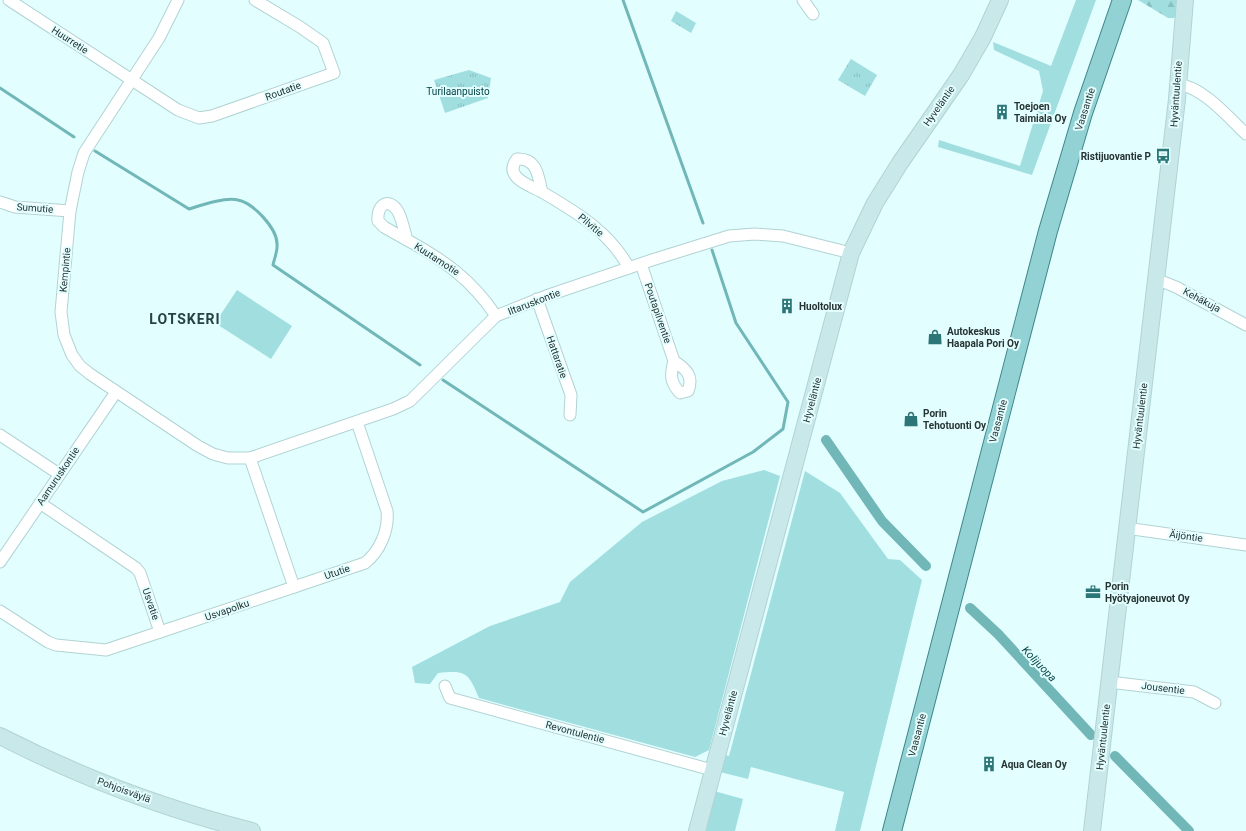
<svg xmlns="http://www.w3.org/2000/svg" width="1246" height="831" font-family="Roboto,sans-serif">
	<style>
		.grass { fill: #a0dee0 }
		.forest { fill: url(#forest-firs) }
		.park { fill: url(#park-tufts) }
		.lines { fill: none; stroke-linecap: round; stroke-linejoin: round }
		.stream { stroke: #71b7b8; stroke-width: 3 }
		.canal { stroke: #71b7b8; stroke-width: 10 }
		.street-casing { stroke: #b1d3d4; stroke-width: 13 }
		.secondary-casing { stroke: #b1d3d4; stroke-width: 18 }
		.primary-casing { stroke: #3e878a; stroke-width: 20 }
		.street { stroke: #fff; stroke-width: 11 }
		.secondary { stroke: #c9e8ea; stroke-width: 16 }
		.primary { stroke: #93d2d4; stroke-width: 18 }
		.labels { text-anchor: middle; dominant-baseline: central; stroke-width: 4; stroke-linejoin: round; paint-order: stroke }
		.street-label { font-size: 10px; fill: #273434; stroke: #e3feff }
		.park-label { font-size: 10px; fill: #004345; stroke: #e3feff }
		.poi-label { font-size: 10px; font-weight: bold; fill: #273434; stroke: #e3feff; text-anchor: start }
		.water-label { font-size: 11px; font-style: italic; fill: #07494b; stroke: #e3feff }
		.district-label { font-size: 14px; font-weight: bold; letter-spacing: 1px; fill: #254343; stroke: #e3feff }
	</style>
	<defs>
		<pattern id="forest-firs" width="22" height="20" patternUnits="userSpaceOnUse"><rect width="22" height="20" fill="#a0dee0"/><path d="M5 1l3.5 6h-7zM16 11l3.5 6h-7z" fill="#8abfc1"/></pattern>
		<pattern id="park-tufts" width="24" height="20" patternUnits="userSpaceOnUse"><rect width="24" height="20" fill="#a0dee0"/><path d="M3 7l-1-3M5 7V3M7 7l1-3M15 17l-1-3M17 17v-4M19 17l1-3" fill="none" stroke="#8abfc1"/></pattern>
	</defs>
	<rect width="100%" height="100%" fill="#e3feff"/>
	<g class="grass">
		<path d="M1076 0H1096L1032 175 938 147 939 140 1020 166 1043 91 1039 71 994 50 993 42 1051 66Z"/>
		<path d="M237 290 292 326 271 359 215 323Z"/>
		<path d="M764 470 780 476 709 750 695 757 479 698C468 672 466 670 438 673L430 684 415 683 412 667 490 626 560 602 570 582 642 522 722 481Z"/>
		<path d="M805 471 840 493 888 559 900 560 922 580 860 831H835L844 792 751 767 748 779 720 772 724 755 729 756Z"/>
		<path d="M714 791 743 799 735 831H704Z"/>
	</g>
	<path class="forest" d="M1138 0H1179L1177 15 1174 18H1168Z"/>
	<g class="park">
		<path d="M676 11 696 23 691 33 671 21Z"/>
		<path d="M851 59 877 75 865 96 838 80Z"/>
		<path d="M469 70 491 78 488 98 445 113 434 80Z"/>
	</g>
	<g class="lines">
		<g class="stream">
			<path d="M623 0 703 223"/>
			<path d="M0 88 74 137"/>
			<path d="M95 151 189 209C202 205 225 197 238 200 253 203 277 228 277 244 278 251 274 259 273 265L420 365"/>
			<path d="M443 380 643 512 753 452 783 429 788 402 736 323 712 250"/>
		</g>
		<g class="canal">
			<path d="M826 440 882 521 926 566"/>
			<path d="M970 608 998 634 1091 735"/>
			<path d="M1115 756 1189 831"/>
		</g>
		<g class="street-casing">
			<g id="street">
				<path d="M9 0 178 110 199 118 212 116 334 73 323 43 300 27 255 0"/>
				<path d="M178 0 159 38 84 153 78 172 70 211 61 312 64 335 72 355 80 366 90 374 198 446 213 454 228 458H250L393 409 410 401 496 316 546 296 652 260 729 236 755 234 783 236 851 253"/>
				<path d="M803 0 813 14"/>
				<path d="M1178 84C1204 88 1227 116 1246 134"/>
				<path d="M542 192C529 185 503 177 517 159 538 158 538 177 542 192 576 212 610 232 629 268"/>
				<path d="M0 202 15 207 70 211"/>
				<path d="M407 240 384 227 378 221C377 207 386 196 397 210 402 217 404 231 407 240 444 260 472 280 496 316"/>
				<path d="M641 264 674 361C686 369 694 376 688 391L680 393C670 382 670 375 674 361"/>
				<path d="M1156 279 1176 287 1246 325"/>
				<path d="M537 299 571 395 570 415"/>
				<path d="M0 435 59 474"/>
				<path d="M250 458 294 587 365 563C380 551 389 530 387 511L357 422"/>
				<path d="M1126 528 1246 545"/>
				<path d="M0 562 116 392"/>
				<path d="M0 611 48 642 56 645 106 650 160 632 140 573 136 568 40 503"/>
				<path d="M160 632 294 587"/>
				<path d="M1109 682 1194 692 1215 703"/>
				<path d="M445 686 450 698 712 770"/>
			</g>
		</g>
		<g class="secondary-casing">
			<g id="secondary">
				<path d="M0 736C80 777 165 809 252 831"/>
				<path d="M697 831 851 253 875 203 900 163 961 75 983 37 1000 0"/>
				<path d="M1092 831 1177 99 1185 0"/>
			</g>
		</g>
		<g class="primary-casing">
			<path id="primary" d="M892 831 1048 231 1083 113 1122 0"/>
		</g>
		<use href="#street" class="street"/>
		<use href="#secondary" class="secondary"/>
		<use href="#primary" class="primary"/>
	</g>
	<defs>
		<g id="building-bare" transform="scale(1.2)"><path d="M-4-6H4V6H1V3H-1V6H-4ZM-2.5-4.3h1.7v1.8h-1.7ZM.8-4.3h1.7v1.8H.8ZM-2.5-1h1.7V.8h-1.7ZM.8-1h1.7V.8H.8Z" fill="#2c7678" stroke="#e3feff" stroke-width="2.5" paint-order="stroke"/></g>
		<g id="bus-bare" transform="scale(1.2)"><path d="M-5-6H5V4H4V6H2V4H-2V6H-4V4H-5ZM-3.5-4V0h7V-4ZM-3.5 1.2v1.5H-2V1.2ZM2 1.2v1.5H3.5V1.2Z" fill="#2c7678" stroke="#e3feff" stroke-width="2.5" paint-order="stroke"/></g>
		<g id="shop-bare" transform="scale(1.2)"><path d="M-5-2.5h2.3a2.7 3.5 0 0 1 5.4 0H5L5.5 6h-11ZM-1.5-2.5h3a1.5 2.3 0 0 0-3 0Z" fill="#2c7678" stroke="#e3feff" stroke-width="2.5" paint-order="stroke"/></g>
		<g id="office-bare" transform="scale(1.2)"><path d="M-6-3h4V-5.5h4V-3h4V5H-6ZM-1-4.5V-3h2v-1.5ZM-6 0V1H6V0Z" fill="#2c7678" stroke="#e3feff" stroke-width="2.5" paint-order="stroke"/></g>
	</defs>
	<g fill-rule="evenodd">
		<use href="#building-bare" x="1002" y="112"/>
		<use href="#bus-bare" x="1163" y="156"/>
		<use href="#building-bare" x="787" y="306"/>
		<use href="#shop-bare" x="935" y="337"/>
		<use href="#shop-bare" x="911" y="419"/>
		<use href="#office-bare" x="1093" y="592"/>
		<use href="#building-bare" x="989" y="764"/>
	</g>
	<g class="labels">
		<g class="street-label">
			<text transform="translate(70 40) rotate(33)">Huurretie</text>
			<text transform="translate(283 91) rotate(-20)">Routatie</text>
			<text transform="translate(1176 94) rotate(-86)">Hyväntuulentie</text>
			<text transform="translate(939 106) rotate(-55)">Hyveläntie</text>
			<text transform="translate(1085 109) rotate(-72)">Vaasantie</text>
			<text transform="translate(35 208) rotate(4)">Sumutie</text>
			<text transform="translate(591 225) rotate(40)">Pilvitie</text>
			<text transform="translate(437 259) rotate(33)">Kuutamotie</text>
			<text transform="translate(65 270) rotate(-85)">Kempintie</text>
			<text transform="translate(1202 300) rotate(28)">Kehäkuja</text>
			<text transform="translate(534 302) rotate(-21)">Iltaruskontie</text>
			<text transform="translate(658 313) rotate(71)">Poutapilventie</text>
			<text transform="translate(557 357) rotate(71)">Hattaratie</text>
			<text transform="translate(812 400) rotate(-75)">Hyveläntie</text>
			<text transform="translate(1140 416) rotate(-83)">Hyväntuulentie</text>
			<text transform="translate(998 421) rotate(-75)">Vaasantie</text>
			<text transform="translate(58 476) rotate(-56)">Aamuruskontie</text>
			<text transform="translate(1186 536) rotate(8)">Äijöntie</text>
			<text transform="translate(337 572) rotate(-19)">Ututie</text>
			<text transform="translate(151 604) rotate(71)">Usvatie</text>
			<text transform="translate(227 610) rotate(-19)">Usvapolku</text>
			<text transform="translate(1163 688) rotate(7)">Jousentie</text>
			<text transform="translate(728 713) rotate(-75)">Hyveläntie</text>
			<text transform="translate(575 732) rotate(15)">Revontulentie</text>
			<text transform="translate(917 735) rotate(-75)">Vaasantie</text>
			<text transform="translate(1103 737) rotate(-84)">Hyväntuulentie</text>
			<text transform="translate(124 790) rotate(20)">Pohjoisväylä</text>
		</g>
		<g class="park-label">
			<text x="458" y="91">Turilaanpuisto</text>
		</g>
		<g class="poi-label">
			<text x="1014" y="106">Toejoen<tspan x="1014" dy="12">Taimiala Oy</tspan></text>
			<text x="1151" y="156" text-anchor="end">Ristijuovantie P</text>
			<text x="799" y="306">Huoltolux</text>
			<text x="947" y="331">Autokeskus<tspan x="947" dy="12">Haapala Pori Oy</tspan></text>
			<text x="923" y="413">Porin<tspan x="923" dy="12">Tehotuonti Oy</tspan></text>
			<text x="1105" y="586">Porin<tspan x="1105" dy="12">Hyötyajoneuvot Oy</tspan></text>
			<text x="1001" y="764">Aqua Clean Oy</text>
		</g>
		<g class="water-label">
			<text transform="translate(1039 664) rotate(46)">Kolijuopa</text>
		</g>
		<g class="district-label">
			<text x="185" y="319">LOTSKERI</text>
		</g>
	</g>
</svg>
